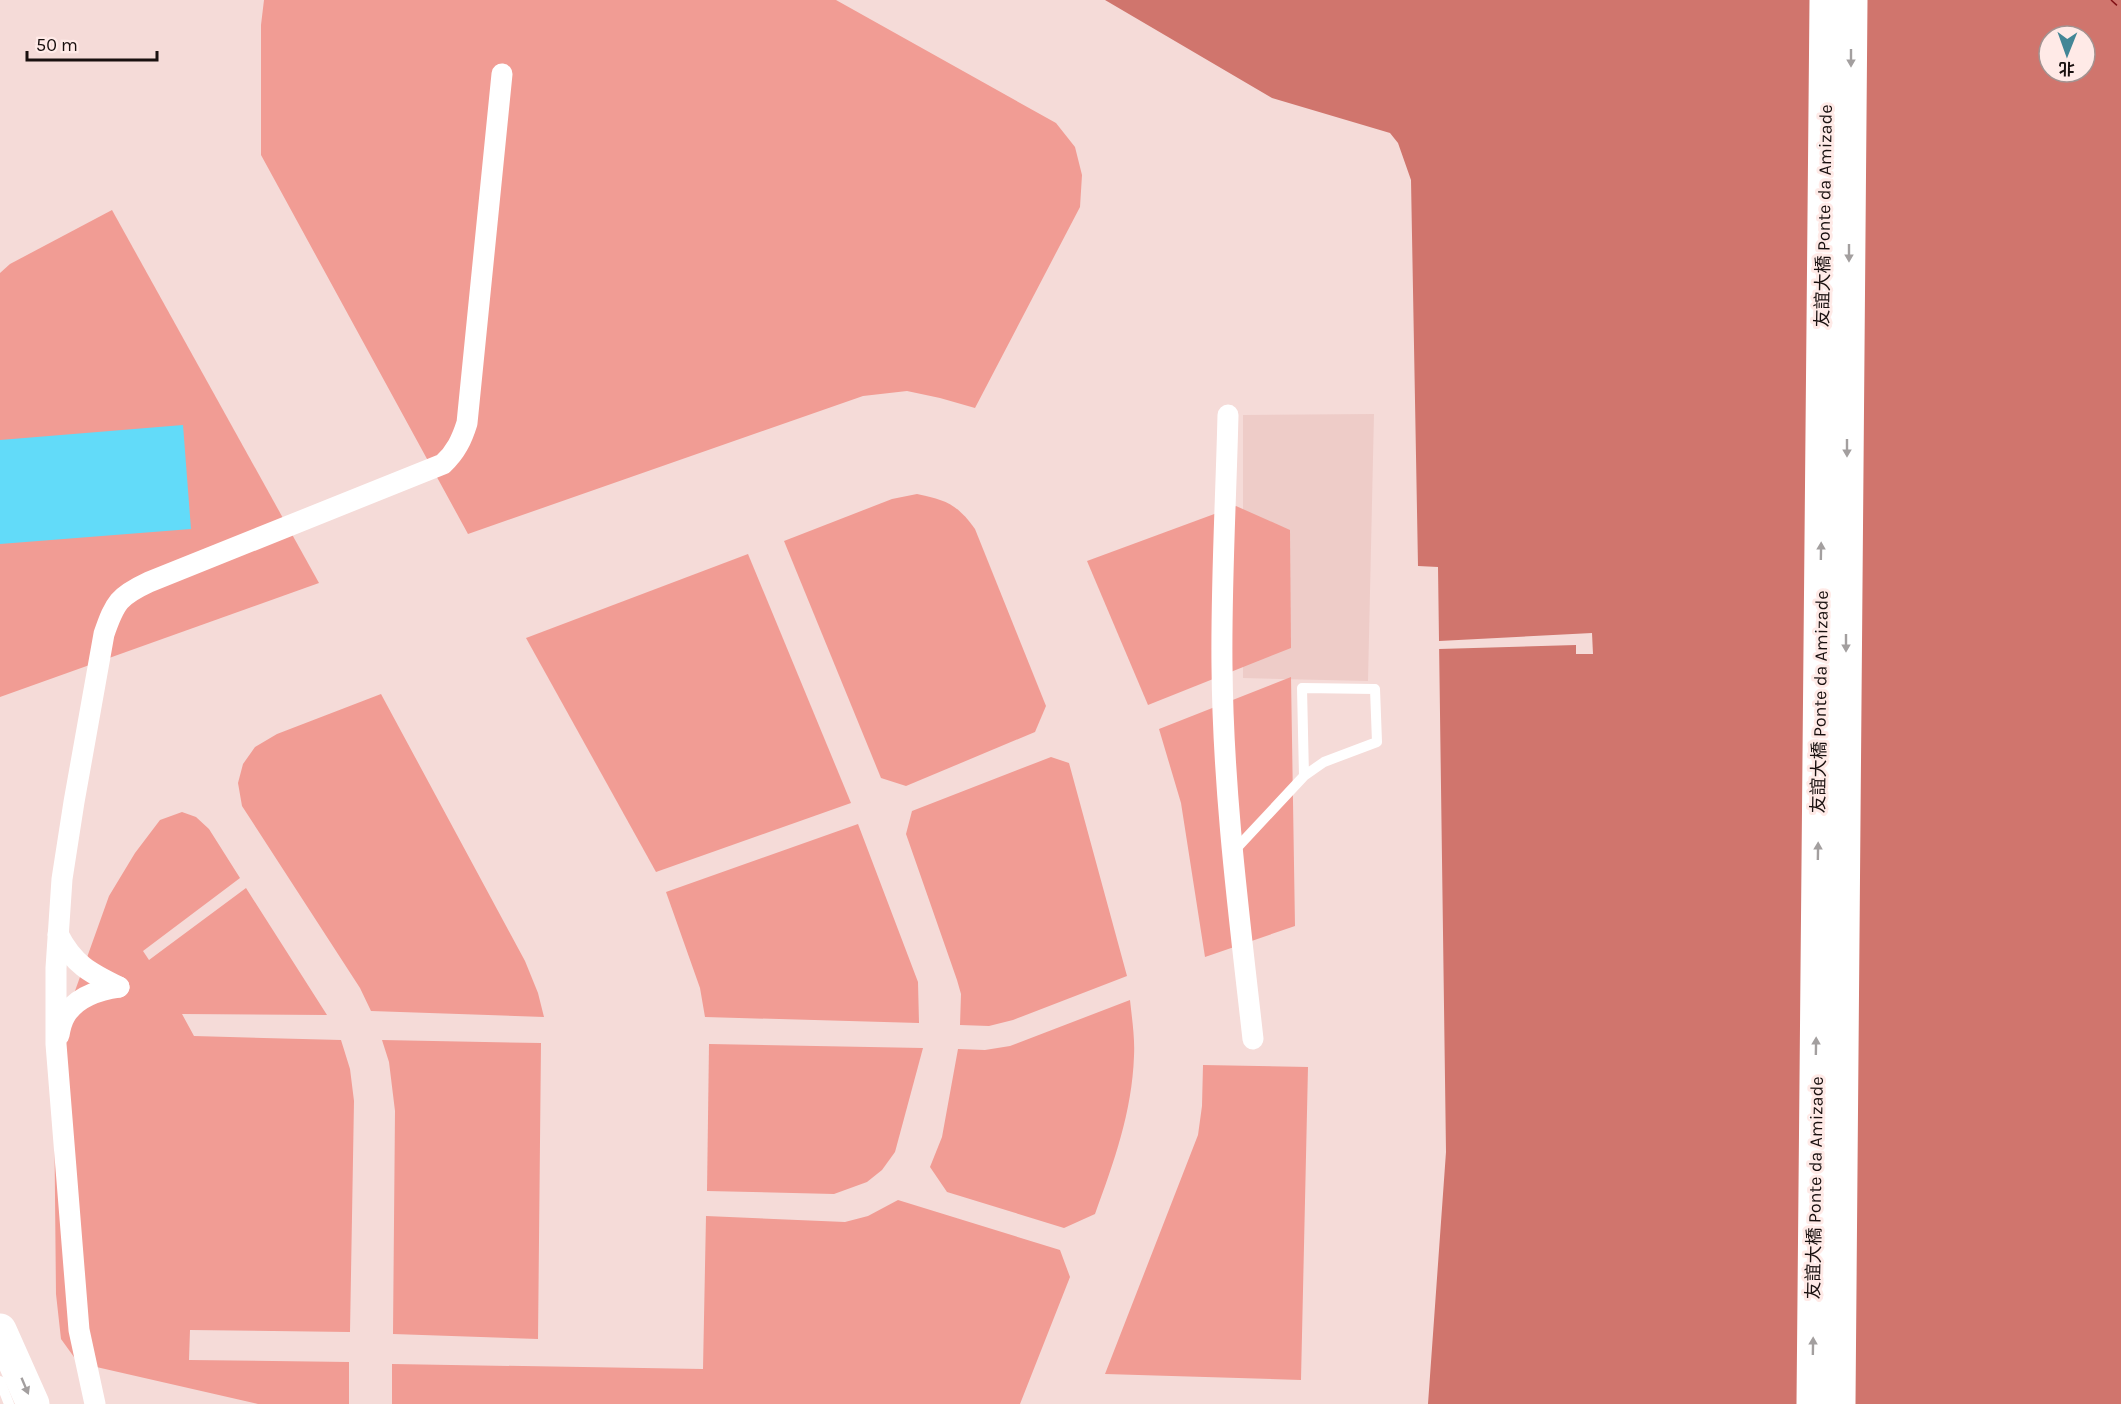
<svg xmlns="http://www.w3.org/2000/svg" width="2121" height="1404" font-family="Karla,'Noto Sans SC',sans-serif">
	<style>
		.built { fill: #eeccc8 }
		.green { fill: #f19c94 }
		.water { fill: #d0756d; fill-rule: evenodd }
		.pier { fill: #f5dbd8 }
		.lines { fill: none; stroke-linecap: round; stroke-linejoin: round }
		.ferry { stroke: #811115; stroke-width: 1.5; stroke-dasharray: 8 6; stroke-linecap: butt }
		.building { fill: #62dbf9 }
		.service { stroke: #fff; stroke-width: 10 }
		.minor { stroke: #fff; stroke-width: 21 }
		.primary { stroke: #fff; stroke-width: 33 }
		.oneway { fill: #a39f9f }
		.labels { text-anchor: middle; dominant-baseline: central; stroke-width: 6; stroke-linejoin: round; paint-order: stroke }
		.street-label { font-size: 18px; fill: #19100f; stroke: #ffeae7 }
	</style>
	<rect width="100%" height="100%" fill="#f5dbd8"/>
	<path class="built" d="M1374 414 1368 681 1243 678V415Z"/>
	<g class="green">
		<path d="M264 0H836L1056 123 1075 147 1082 175 1080 207 975 408 940 398 907 391 863 396 468 534 261 155V25Z"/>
		<path d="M112 210 319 583 0 697V273L10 264Z"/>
		<path d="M917 494C946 500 957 504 975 529L1046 706 1035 732 906 786 881 778 784 541 892 499Z"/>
		<path d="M1236 506 1290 530 1291 648 1148 705 1087 561Z"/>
		<path d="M748 554 851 803 656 872 526 638Z"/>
		<path d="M1291 677 1295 926 1205 957 1181 803 1159 729Z"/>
		<path d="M381 694 525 961 538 993 544 1017 371 1011 360 988 242 806 238 783 243 764 255 747 277 734Z"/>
		<path d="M1051 757 1069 763 1127 976 1013 1020 989 1026 960 1025 961 994 957 980 906 834 912 811Z"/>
		<path d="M182 812 196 817 209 829 240 878 143 951 149 960 246 888 327 1015 182 1014 194 1036 341 1040 350 1069 354 1101 350 1332 190 1330 189 1360 349 1362V1404H258L92 1366 74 1357 61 1339 56 1294 54 1096 56 1044 109 896 135 853 160 820Z"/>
		<path d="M858 824 918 982 919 1023 705 1017 700 988 666 892Z"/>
		<path d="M1130 1000C1132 1019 1135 1038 1134 1056 1132 1112 1114 1162 1095 1214L1064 1228 947 1192 930 1167 942 1137 958 1049 985 1050 1010 1046Z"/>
		<path d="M382 1040 541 1043 538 1339 393 1334 395 1111 389 1062Z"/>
		<path d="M709 1044 923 1048 895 1152 882 1170 867 1182 834 1194 707 1191Z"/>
		<path d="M1203 1065 1308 1067 1301 1380 1105 1374 1198 1135 1202 1106Z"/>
		<path d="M898 1200 1060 1250 1070 1277 1020 1404H392V1364L703 1369 706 1216 845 1222 868 1216Z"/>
	</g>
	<path class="water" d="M1105 0H2121V1404H1428L1446 1152 1438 567 1418 566 1411 180 1398 143 1390 133 1272 98ZM2049 36H2085V72H2049Z"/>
	<path class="pier" d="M1592 633 1593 654H1576V645L1439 649V641Z"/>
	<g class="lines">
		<path class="ferry" d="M2111 0 2121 9"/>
	</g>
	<path class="building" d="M183 425 191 529 0 544V440Z"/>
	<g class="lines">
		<g class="service">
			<path d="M1233 852 1304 776 1324 762 1377 742 1375 689 1302 688 1304 776"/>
			<path d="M0 1381 9 1404"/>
		</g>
		<g class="minor">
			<path d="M1228 415C1226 499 1221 583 1222 666 1223 791 1239 915 1253 1039"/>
			<path d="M58 934C73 964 90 973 119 987"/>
			<path d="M59 1035C60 1029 62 1021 65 1016 76 997 98 990 119 987"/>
			<path d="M95 1404 79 1330 56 1044V968L62 879 74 802 104 634C115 602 119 596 149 582L443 464C456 452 462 439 467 423L502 74"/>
		</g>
		<g class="primary">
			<path d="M0 1330 33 1404"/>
			<path d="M1813 1404 1826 0"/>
			<path d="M1839 1404 1851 0"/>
		</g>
	</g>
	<defs><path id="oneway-solid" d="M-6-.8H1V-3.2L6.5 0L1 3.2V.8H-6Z" transform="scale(1.5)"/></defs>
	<g class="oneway">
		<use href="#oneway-solid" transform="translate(1851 58) rotate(90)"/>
		<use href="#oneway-solid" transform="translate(1849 253) rotate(90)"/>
		<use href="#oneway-solid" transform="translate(1847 448) rotate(90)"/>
		<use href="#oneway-solid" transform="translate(1821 551) rotate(-89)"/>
		<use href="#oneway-solid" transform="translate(1846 643) rotate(90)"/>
		<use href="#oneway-solid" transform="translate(1818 851) rotate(-89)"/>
		<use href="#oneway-solid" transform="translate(1816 1046) rotate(-89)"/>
		<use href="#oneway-solid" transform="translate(1813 1346) rotate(-89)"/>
		<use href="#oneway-solid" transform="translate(25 1386) rotate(67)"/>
	</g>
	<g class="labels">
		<g class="street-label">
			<text transform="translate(1824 216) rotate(-89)">友誼大橋 Ponte da Amizade</text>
			<text transform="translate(1820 702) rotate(-89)">友誼大橋 Ponte da Amizade</text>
			<text transform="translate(1815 1188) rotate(-89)">友誼大橋 Ponte da Amizade</text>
		</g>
	</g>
	<g transform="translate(2067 54) rotate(181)"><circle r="28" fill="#ffeae7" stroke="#a39391" stroke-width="1.5"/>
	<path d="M0-4.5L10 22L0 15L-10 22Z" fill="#438696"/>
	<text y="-9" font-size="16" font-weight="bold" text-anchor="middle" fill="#19100f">北</text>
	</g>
	<path d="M27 51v9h130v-9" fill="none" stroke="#19100f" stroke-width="3"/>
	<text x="36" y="51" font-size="18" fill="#19100f" stroke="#ffeae7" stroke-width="4.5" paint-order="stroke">50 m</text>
</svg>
